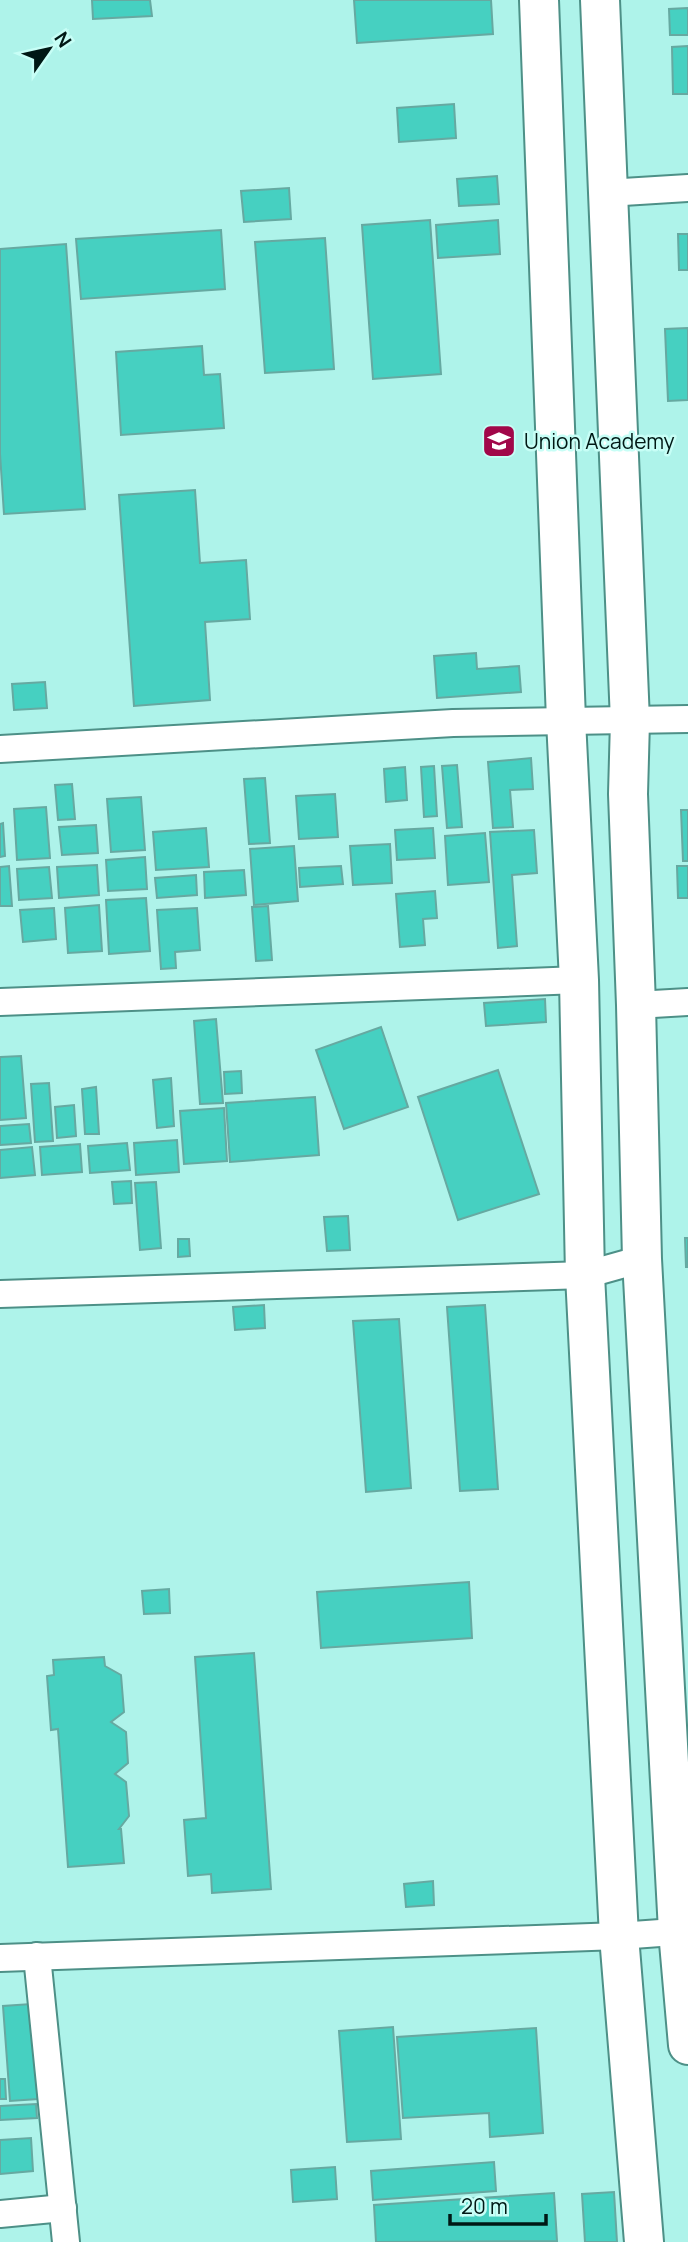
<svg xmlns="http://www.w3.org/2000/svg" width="688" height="2242" font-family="Manrope,sans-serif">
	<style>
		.building { fill: #46d0c1; stroke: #66a9a1; stroke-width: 2 }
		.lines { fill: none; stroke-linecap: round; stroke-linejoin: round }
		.street-casing { stroke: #4d9087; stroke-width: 30 }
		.secondary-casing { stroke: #4d9087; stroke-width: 42 }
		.street { stroke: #fff; stroke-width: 26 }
		.secondary { stroke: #fff; stroke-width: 38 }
		.labels { text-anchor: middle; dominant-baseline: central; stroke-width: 5; stroke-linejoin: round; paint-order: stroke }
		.poi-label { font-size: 21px; fill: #001815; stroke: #c7fef6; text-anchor: start }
	</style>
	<rect width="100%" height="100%" fill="#aef3ea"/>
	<g class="building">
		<path d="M92 0H150L152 16 93 19Z"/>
		<path d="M354 0H491L493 34 357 43Z"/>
		<path d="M688 8V35H670L669 9Z"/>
		<path d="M688 46V94H673L672 47Z"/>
		<path d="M454 104 456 138 399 142 397 108Z"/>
		<path d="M497 176 499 204 459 206 457 179Z"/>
		<path d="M289 188 291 219 244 222 241 191Z"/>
		<path d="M430 220 441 374 373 379 362 225Z"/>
		<path d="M498 220 500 254 438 258 436 225Z"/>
		<path d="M221 230 225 289 81 299 76 239Z"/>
		<path d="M678 234H688V270H679Z"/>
		<path d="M325 238 334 369 265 373 255 242Z"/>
		<path d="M66 244 85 509 4 514 0 454V249Z"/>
		<path d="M688 328V400L668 401 665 329Z"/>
		<path d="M202 346 204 375 220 374 224 428 121 435 116 352Z"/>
		<path d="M195 490 200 563 246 560 250 619 205 622 210 700 134 706 119 495Z"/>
		<path d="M476 653 477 669 519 666 521 692 437 698 434 656Z"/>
		<path d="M45 682 47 708 14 710 12 684Z"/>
		<path d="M531 758 533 789 510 790 513 827 493 828 488 762Z"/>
		<path d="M457 765 462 827 447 828 442 766Z"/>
		<path d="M434 766 437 816 424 817 421 767Z"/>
		<path d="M405 767 407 800 386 802 384 769Z"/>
		<path d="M265 778 270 843 249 844 244 779Z"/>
		<path d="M72 784 75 819 58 820 55 785Z"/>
		<path d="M335 794 338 837 299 839 296 796Z"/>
		<path d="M141 797 145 850 111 852 107 799Z"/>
		<path d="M46 807 50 858 17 860 14 809Z"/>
		<path d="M681 810H688V861H683Z"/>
		<path d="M3 823 5 856 0 857V824Z"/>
		<path d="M96 825 98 853 62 855 59 827Z"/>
		<path d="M206 828 209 867 156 870 153 832Z"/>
		<path d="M433 828 435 858 397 860 395 830Z"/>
		<path d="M534 830 537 873 512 875 517 946 498 948 490 832Z"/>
		<path d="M485 833 489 882 448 885 445 836Z"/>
		<path d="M390 844 392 883 353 885 350 846Z"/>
		<path d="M294 846 298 901 254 905 250 849Z"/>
		<path d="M145 857 147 889 108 891 106 860Z"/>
		<path d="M97 865 99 895 59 898 57 867Z"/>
		<path d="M9 866 12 906H0V867Z"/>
		<path d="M341 866 343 884 300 887 299 868Z"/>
		<path d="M677 866H688V898H678Z"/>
		<path d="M49 867 52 898 19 900 17 869Z"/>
		<path d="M244 870 246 895 205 898 204 872Z"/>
		<path d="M196 875 197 895 157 898 155 878Z"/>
		<path d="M435 891 437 918 423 919 425 945 400 947 396 894Z"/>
		<path d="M146 898 150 951 109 954 106 900Z"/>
		<path d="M99 905 102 951 68 953 65 908Z"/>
		<path d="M268 906 272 960 256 961 252 907Z"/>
		<path d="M54 908 56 939 23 942 20 910Z"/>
		<path d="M197 908 200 950 175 952 176 968 161 969 157 910Z"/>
		<path d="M545 999 546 1022 486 1026 484 1003Z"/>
		<path d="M216 1019 223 1103 200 1104 194 1021Z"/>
		<path d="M381 1027 408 1107 344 1129 316 1050Z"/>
		<path d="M21 1056 26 1118 0 1120V1057Z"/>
		<path d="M498 1070 539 1194 458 1220 418 1097Z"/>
		<path d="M241 1071 242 1093 225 1094 224 1072Z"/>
		<path d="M171 1078 174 1126 157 1128 153 1080Z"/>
		<path d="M49 1083 53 1141 35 1142 31 1084Z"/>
		<path d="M96 1087 99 1134H85L82 1089Z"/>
		<path d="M315 1097 319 1155 230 1162 226 1103Z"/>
		<path d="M74 1105 76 1136 57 1138 55 1107Z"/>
		<path d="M224 1108 227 1161 184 1164 180 1111Z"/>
		<path d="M29 1124 31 1143 0 1145V1126Z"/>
		<path d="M177 1140 179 1172 136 1175 134 1143Z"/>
		<path d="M127 1143 130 1170 90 1173 88 1146Z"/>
		<path d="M80 1144 82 1172 42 1175 40 1147Z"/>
		<path d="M32 1147 35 1175 0 1178V1150Z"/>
		<path d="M131 1181 132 1203 114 1204 112 1182Z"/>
		<path d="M156 1182 161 1248 140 1250 135 1183Z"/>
		<path d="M348 1216 350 1250 327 1251 324 1217Z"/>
		<path d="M685 1238H688V1267H686Z"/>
		<path d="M178 1239H189L190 1256 178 1257Z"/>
		<path d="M264 1305 265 1328 235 1330 233 1307Z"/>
		<path d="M485 1305 498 1489 460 1491 447 1307Z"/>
		<path d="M399 1319 411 1488 366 1492 353 1321Z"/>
		<path d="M469 1582 472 1638 321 1648 317 1592Z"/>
		<path d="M169 1589 170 1613 144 1614 142 1591Z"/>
		<path d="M254 1653 271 1889 212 1893 211 1874 188 1876 184 1820 206 1818 195 1657Z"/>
		<path d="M104 1657 105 1666 121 1675 124 1712 111 1722 126 1732 128 1763 115 1774 126 1782 129 1816 119 1829H121L124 1863 68 1867 58 1729 51 1730 47 1676 54 1675 53 1660Z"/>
		<path d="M433 1881 434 1905 406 1907 404 1884Z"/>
		<path d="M31 2004 38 2099 10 2101 3 2006Z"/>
		<path d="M393 2027 401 2139 347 2142 339 2031Z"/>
		<path d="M536 2028 543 2133 490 2137 489 2113 403 2118 397 2037Z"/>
		<path d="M0 2079H5L6 2099H0Z"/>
		<path d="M36 2104 37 2118 0 2120V2106Z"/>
		<path d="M31 2138 33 2171 0 2174V2140Z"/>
		<path d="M494 2162 496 2191 373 2200 371 2171Z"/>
		<path d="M335 2167 337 2199 293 2202 291 2170Z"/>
		<path d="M614 2192 617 2242H585L582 2194Z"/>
		<path d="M554 2193 557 2241 376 2242 374 2205Z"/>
	</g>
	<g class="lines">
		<g class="street-casing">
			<g id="street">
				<path d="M607 193 688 188"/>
				<path d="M0 749 453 723 688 719"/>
				<path d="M0 1002 579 980"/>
				<path d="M636 1005 688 1002"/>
				<path d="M0 1294 585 1275 642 1259"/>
				<path d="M37 1956 66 2242"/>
				<path d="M0 1958 619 1936 688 1931"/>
				<path d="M0 2214 63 2208"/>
			</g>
		</g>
		<g class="secondary-casing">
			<g id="secondary">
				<path d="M539 0 566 720 579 980 585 1275 619 1936 644 2242"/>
				<path d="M600 0 630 721 628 794 636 1005 642 1259 678 1931 688 2045"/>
			</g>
		</g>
		<use href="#street" class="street"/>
		<use href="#secondary" class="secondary"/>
	</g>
	<defs>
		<g id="school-square" transform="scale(1.75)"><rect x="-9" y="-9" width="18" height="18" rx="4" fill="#a10749" stroke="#c7fef6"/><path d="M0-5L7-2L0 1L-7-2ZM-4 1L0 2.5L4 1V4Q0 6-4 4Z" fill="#fff"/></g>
	</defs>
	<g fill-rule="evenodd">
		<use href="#school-square" x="499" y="441"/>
	</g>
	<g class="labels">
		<g class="poi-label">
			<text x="524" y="441">Union Academy</text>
		</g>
	</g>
	<g transform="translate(49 49) rotate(56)" stroke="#c7fef6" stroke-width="5" paint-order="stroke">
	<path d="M0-5L12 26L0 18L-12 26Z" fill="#001815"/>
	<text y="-10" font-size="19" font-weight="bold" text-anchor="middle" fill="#001815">N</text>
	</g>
	<path d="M450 2214v10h96v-10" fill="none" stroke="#001815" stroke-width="3.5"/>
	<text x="461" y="2214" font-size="21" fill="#001815" stroke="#c7fef6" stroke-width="5" paint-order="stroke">20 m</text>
</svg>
